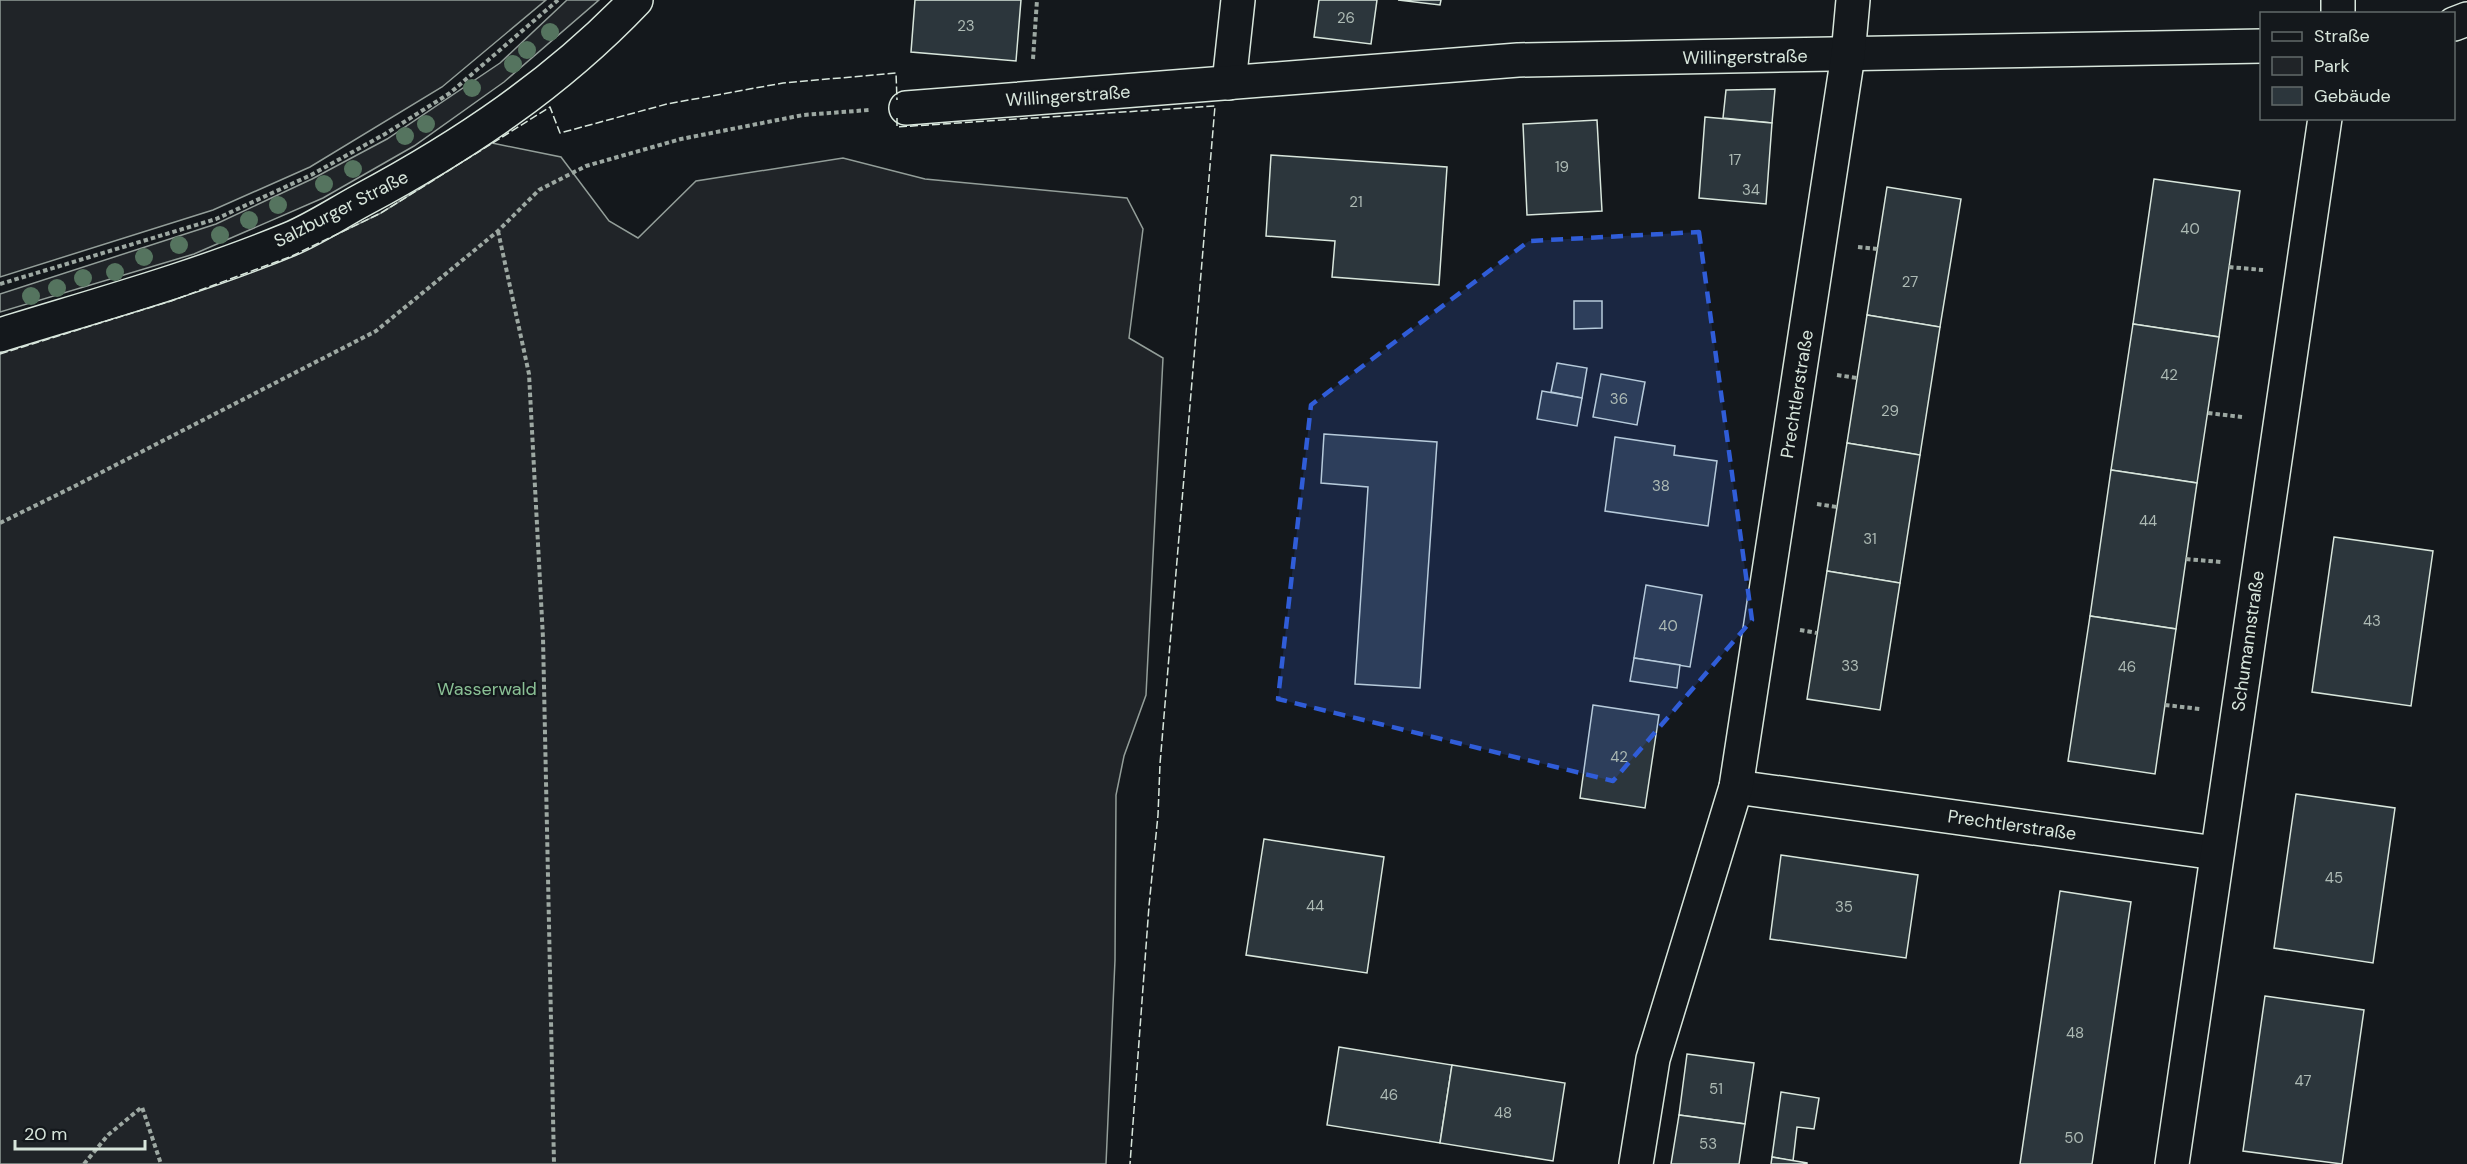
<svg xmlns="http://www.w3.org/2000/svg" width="2467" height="1164" font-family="'DM Sans',sans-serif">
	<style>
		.green { fill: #202428; stroke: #939e99; stroke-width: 1.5 }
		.building { fill: #2c363c; stroke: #d8e6dc; stroke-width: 1.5 }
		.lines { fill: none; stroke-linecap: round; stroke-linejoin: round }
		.street-casing { stroke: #d8e6dc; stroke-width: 36 }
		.primary-casing { stroke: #d8e6dc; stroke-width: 36 }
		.path { stroke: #9da8a2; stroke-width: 4; stroke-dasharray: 4.5 3; stroke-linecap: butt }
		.street { stroke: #14181c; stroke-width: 33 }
		.primary { stroke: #14181c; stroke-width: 33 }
		.fence { stroke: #d8e6dc; stroke-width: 1.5; stroke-dasharray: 8 3; stroke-linecap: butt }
		.tree { fill: #55745f }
		.marked { fill: #305dd8; fill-opacity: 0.2; stroke: #305dd8; stroke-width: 4.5; stroke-dasharray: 12 8; stroke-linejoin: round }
		.labels { text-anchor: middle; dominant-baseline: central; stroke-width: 4.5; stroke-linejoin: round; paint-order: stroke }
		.number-label { font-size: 15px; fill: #adbab4 }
		.street-label { font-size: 18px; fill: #d8e6dc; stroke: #14181c }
		.park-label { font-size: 18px; fill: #8ac095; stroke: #14181c }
	</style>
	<rect width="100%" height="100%" fill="#14181c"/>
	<g class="green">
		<path d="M0 0H546L442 87 310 167 213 210 0 277Z"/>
		<path d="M567 0H599L504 82 414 146 323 198 194 254 0 312V294L216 224 312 179 387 139 500 63Z"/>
		<path d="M492 143 561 157 609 221 638 238 696 181 843 158 925 179 1127 198 1143 229 1129 338 1163 358 1146 695 1124 756 1116 795 1115 960 1106 1164H0V353L171 301 292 256 381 213Z"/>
	</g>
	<g class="building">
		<path d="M915 0H1021L1016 61 911 52Z"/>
		<path d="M1319 0H1377L1371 44 1314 37Z"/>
		<path d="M1398 0H1441L1440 5Z"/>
		<path d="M1775 89 1772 123 1723 118 1726 90Z"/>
		<path d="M1705 117 1772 123 1766 204 1699 198Z"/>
		<path d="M1597 120 1602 211 1527 215 1523 124Z"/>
		<path d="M1271 155 1447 167 1439 285 1332 277 1335 241 1266 236Z"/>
		<path d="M2154 179 2240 191 2219 337 2133 324Z"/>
		<path d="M1887 187 1961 199 1940 327 1867 315Z"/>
		<path d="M1574 301H1602V328L1574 329Z"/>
		<path d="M1867 315 1940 327 1920 455 1847 443Z"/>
		<path d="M2133 324 2219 337 2197 483 2111 470Z"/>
		<path d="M1557 363 1587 368 1582 398 1551 392Z"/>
		<path d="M1601 374 1645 382 1637 425 1593 417Z"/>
		<path d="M1542 391 1582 398 1577 426 1537 419Z"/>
		<path d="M1324 434 1437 442 1420 688 1355 684 1368 487 1321 483Z"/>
		<path d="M1615 437 1675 446 1674 455 1717 461 1708 526 1605 511Z"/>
		<path d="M1847 443 1920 455 1900 583 1827 571Z"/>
		<path d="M2111 470 2197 483 2176 629 2090 616Z"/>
		<path d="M2334 537 2433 551 2411 706 2312 692Z"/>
		<path d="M1827 571 1900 583 1880 710 1807 699Z"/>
		<path d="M1646 585 1702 595 1690 667 1634 658Z"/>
		<path d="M2090 616 2176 629 2155 774 2068 761Z"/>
		<path d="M1634 658 1680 665 1677 688 1630 681Z"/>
		<path d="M1593 705 1659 715 1645 808 1580 798Z"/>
		<path d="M2296 794 2395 808 2373 963 2274 948Z"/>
		<path d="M1264 839 1384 857 1367 973 1246 955Z"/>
		<path d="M1781 855 1918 875 1906 958 1770 939Z"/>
		<path d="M2060 891 2131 902 2092 1164H2020Z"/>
		<path d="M2265 996 2364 1010 2342 1164 2243 1151Z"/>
		<path d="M1339 1047 1452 1065 1440 1143 1327 1125Z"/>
		<path d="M1687 1054 1754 1063 1745 1124 1679 1115Z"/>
		<path d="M1452 1065 1565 1083 1553 1161 1440 1143Z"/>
		<path d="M1781 1092 1819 1098 1814 1129 1797 1127 1793 1161 1772 1157Z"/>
		<path d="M1679 1115 1745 1124 1739 1164H1671Z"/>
		<path d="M1772 1157 1807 1163V1164H1771Z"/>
	</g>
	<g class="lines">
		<g class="street-casing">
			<g id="street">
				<path d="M2338 14V0"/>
				<path d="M2454 24 2467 19"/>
				<path d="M1229 83 1238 0"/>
				<path d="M906 108 1518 60 2262 46"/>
				<path d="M1736 787 2216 853"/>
				<path d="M1636 1164 1653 1059 1736 787 1848 55 1853 0"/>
				<path d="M2172 1164 2325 118"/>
			</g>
		</g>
		<g class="primary-casing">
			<path id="primary" d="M0 335C97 305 196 278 290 239 314 229 338 213 362 200 463 146 557 83 636 0"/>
		</g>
		<g class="path">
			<path d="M1033 59 1037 0"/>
			<path d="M498 231 529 374 543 638 554 1164"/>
			<path d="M1858 247 1878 249"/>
			<path d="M2229 267 2263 270"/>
			<path d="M0 284 216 219 311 175 385 134 450 93 558 0"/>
			<path d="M1837 375 1857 378"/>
			<path d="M2208 413 2242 417"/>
			<path d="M1817 504 1837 507"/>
			<path d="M0 523 73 487 376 331 498 231 539 190 586 166 681 139 803 115 869 110"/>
			<path d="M2186 559 2221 562"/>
			<path d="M1800 630 1817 633"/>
			<path d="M2165 705 2200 709"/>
			<path d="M84 1164 108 1135 142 1107 161 1164"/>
		</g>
		<use href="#street" class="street"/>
		<use href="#primary" class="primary"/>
		<g class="fence">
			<path d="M897 118V127L1215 106 1160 764 1158 815 1149 906 1130 1164"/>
			<path d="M0 354 171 301 292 256 381 213 550 107 560 133 667 104 783 83 896 73 897 100"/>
		</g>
	</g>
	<g class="tree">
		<circle cx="550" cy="32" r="9"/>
		<circle cx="527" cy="50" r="9"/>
		<circle cx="513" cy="64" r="9"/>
		<circle cx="472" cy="88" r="9"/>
		<circle cx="426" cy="124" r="9"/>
		<circle cx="405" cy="136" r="9"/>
		<circle cx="353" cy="169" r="9"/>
		<circle cx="324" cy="184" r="9"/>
		<circle cx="278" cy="205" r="9"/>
		<circle cx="249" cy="220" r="9"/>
		<circle cx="220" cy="235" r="9"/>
		<circle cx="179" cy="245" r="9"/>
		<circle cx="144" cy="257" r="9"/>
		<circle cx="115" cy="272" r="9"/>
		<circle cx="83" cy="278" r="9"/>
		<circle cx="57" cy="288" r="9"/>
		<circle cx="31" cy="296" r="9"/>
	</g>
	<path class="marked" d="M1699 232 1752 620 1613 781 1278 699 1311 405 1529 241Z"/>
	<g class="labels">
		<g class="number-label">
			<text x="1346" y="18">26</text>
			<text x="966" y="26">23</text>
			<text x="1735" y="160">17</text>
			<text x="1562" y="167">19</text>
			<text x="1751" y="190">34</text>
			<text x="1356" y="202">21</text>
			<text x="2190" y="229">40</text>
			<text x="1910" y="282">27</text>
			<text x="2169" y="375">42</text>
			<text x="1619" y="399">36</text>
			<text x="1890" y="411">29</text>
			<text x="1661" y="486">38</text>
			<text x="2148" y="521">44</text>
			<text x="1870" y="539">31</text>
			<text x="2372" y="621">43</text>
			<text x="1668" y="626">40</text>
			<text x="1850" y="666">33</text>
			<text x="2127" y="667">46</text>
			<text x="1619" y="757">42</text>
			<text x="2334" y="878">45</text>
			<text x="1315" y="906">44</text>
			<text x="1844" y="907">35</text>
			<text x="2075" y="1033">48</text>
			<text x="2303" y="1081">47</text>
			<text x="1716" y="1089">51</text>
			<text x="1389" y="1095">46</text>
			<text x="1503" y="1113">48</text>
			<text x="2074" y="1138">50</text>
			<text x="1708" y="1144">53</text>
		</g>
		<g class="street-label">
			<text transform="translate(1745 57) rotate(-1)">Willingerstraße</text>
			<text transform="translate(1068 96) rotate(-4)">Willingerstraße</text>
			<text transform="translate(341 209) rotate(-27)">Salzburger Straße</text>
			<text transform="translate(1797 394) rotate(-81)">Prechtlerstraße</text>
			<text transform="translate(2248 641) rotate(-82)">Schumannstraße</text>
			<text transform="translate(2012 825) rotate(8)">Prechtlerstraße</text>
		</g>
		<g class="park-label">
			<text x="487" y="689">Wasserwald</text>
		</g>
	</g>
	<rect x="2260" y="12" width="195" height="108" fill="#14181c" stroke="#626a69" stroke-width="1.5"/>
	<rect x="2272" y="32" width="30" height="9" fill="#14181c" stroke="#626a69" stroke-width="1.5"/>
	<text x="2314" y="42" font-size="18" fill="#d8e6dc">Straße</text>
	<rect x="2272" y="57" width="30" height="18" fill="#202428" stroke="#626a69" stroke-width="1.5"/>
	<text x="2314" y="72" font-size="18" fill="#d8e6dc">Park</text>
	<rect x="2272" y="87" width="30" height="18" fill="#2c363c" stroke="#626a69" stroke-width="1.5"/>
	<text x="2314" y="102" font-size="18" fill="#d8e6dc">Gebäude</text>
	<path d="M15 1140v9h130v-9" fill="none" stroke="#d8e6dc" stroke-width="3"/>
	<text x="24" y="1140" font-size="18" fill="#d8e6dc" stroke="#14181c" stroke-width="4.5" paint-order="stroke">20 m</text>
</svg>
